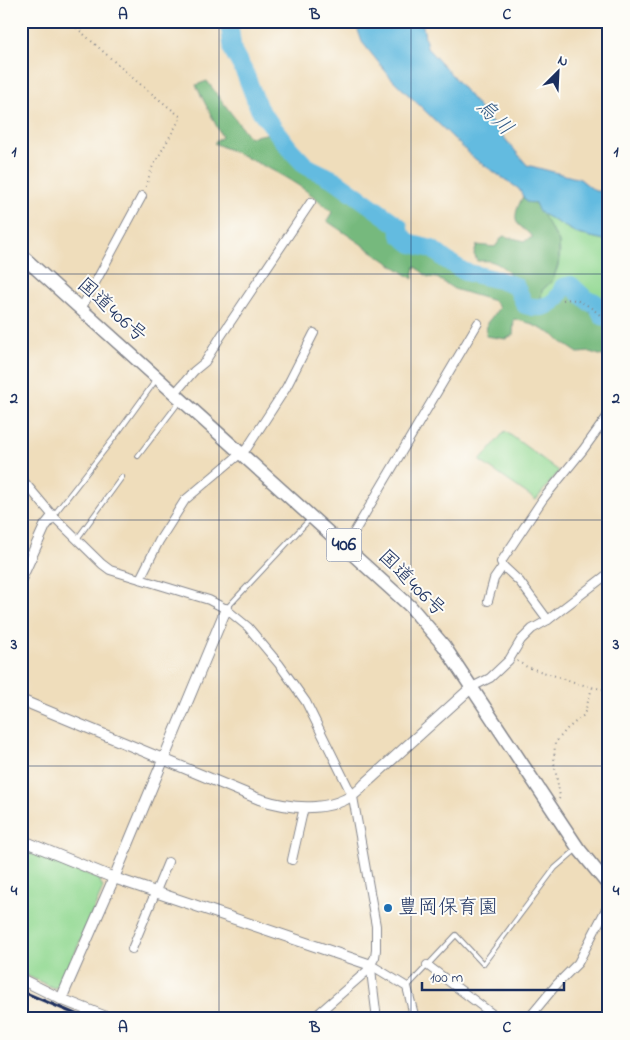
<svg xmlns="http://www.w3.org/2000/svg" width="630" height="1040" font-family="'Indie Flower','Klee One',sans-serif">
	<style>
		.green { fill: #93d993; stroke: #578478 }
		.forest { fill: #76b97d; stroke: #48746e }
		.water { fill: #63bbe0; stroke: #3f759f }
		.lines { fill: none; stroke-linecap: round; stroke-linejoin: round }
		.river { stroke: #63bbe0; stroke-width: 18 }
		.service-casing { stroke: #85868c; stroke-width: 6 }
		.minor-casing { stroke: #85868c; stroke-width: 10 }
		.tertiary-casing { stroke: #85868c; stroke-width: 12 }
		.trunk-casing { stroke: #85868c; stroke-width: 15 }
		.path { stroke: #85868c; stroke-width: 2; stroke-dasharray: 1 4; stroke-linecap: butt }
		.service { stroke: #fff; stroke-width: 4 }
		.minor { stroke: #fff; stroke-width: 8 }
		.tertiary { stroke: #fff; stroke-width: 10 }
		.trunk { stroke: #fff; stroke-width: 12 }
		.rail { stroke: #1b2f5e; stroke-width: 3 }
		.grid { fill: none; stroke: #1b2f5e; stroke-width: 1; stroke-opacity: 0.55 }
		.poi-dot { fill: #1f6fb2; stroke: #fdfcf7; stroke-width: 2 }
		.labels { text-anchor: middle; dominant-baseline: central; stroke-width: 4; stroke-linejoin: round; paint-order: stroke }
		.shield { fill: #fdfcf7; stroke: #5f6c8c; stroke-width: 1 }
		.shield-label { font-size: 19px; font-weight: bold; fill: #1b2f5e }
		.street-label { font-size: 20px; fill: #1b2f5e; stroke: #fdfcf7 }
		.poi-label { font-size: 20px; fill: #1b2f5e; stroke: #fdfcf7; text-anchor: start }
		.water-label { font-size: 21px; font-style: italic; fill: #315985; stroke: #fdfcf7 }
		.neatline { fill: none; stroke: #1b2f5e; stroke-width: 2 }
		.grid-label { font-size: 16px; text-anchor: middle; font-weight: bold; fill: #1b2f5e }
	</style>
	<rect width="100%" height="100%" fill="#fdfcf7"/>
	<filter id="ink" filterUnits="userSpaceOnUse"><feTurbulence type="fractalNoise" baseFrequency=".02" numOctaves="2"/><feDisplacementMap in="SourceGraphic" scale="10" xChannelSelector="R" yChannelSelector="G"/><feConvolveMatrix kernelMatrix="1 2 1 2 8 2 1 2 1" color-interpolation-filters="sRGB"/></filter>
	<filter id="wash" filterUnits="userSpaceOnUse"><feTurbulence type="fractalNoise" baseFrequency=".0096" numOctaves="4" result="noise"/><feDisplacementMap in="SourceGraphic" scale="20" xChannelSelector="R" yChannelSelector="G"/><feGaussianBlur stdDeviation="1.12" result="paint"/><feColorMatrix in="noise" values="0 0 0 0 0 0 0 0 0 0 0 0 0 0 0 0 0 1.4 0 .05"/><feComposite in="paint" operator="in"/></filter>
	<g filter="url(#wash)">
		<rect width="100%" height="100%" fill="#efddbb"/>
		<g class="green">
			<path d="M539 212 578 234 609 241V317L603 315 597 302 594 300H590L579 292 571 283H566L562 285 558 294 546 305H540L542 290C556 280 562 261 559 243 557 235 544 220 539 212Z"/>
			<path d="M505 431 559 471 536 500 480 461Z"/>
			<path d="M21 846 99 879 103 888 61 985 54 988 21 973Z"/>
		</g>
		<path class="forest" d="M207 81 249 137 277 132 306 166 335 180 399 226 400 235 412 244 432 249 446 260 465 272 515 286C514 276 503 265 493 262 489 260 482 261 477 261L474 254 477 245 495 247 503 236 525 241 533 237C529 233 524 230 520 226 511 218 519 205 523 196L526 202 535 203 559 242V261L553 280 542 290 540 305 547 308 562 296 566 287 574 289 588 310 609 326V358L590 352 578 353 560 341 554 335 529 323 514 319 513 335 506 339 486 336 487 323 499 308 494 301 454 289 437 278 428 277 415 266 413 279 327 221 332 212C296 178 258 163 214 143L222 137 196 85Z"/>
		<path class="water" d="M355 21H422L427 48 451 74 527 165 580 179 595 191 609 192V241L578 234 539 212 535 203 526 202 519 189 475 159 391 78 362 42Z"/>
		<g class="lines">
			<path class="river" d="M225 21 230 29 233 51 245 73 259 109 290 149 306 166 335 180 399 226 400 235 412 244 432 249 446 260 465 272 499 280 516 286 525 305C542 311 557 305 563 287L571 285 589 302 593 301 596 303 602 316 609 318"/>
		</g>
	</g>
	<g filter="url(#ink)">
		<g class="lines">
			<g class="service-casing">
				<g id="service">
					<path d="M138 456 180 401"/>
					<path d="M53 516 117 434 156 380"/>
					<path d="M77 539 122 477"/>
					<path d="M226 609 310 519"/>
					<path d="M407 987 456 935 483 964 555 868 577 849"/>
				</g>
			</g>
			<g class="minor-casing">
				<g id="minor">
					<path d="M81 309 142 196"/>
					<path d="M175 393 194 371 205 362 221 336 311 202"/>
					<path d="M21 478 53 516 102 564 110 570 209 600 226 609 248 627 279 664 306 702 353 797 376 926V950L375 957 367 971 312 1019"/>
					<path d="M346 546 478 323"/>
					<path d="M503 566 520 582 548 620"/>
					<path d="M140 579 159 541 185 500 247 448 286 388 314 333"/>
					<path d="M488 601 494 579 503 566 501 562 543 499 583 450 609 414"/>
					<path d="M472 687 490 678 509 660 521 640 532 629 548 620 609 573"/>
					<path d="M292 860 304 807"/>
					<path d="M132 949 168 862"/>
					<path d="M371 965 407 987 415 1019"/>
					<path d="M371 965 372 979 377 1019"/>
					<path d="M427 965 499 1019"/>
					<path d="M528 1019 557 984 578 963 605 911 609 907"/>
				</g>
			</g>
			<g class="tertiary-casing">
				<g id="tertiary">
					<path d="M21 579 45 526 53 516"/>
					<path d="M21 700 259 799C293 810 340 814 365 784L472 687"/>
					<path d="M21 840 114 878 371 965"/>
					<path d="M21 979 61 999 111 1019"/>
					<path d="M61 999 114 878 226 609"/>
				</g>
			</g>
			<g class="trunk-casing">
				<path id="trunk" d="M21 255 410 606 444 646 578 848 609 886"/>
			</g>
			<g class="path">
				<path d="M69 21 135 80 181 117 152 168 145 189"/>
				<path d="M563 300C582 296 596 312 609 323"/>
				<path d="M517 661 527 667 590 687 609 690"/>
				<path d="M559 799 560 797 554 762 555 743 567 729 584 715 592 688"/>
			</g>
			<use href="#service" class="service"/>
			<use href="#minor" class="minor"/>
			<use href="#tertiary" class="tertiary"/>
			<use href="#trunk" class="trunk"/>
			<path class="rail" d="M21 991 87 1019"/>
		</g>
	</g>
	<path class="grid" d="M219 21V1019M411 21V1019M21 274H609M21 520H609M21 766H609"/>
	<circle class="poi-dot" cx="388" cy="908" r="5"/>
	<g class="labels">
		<rect class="shield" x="326.5" y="528.5" width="35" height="33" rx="4"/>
		<g class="shield-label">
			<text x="344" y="545">406</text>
		</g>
		<g class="street-label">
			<text transform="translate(111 311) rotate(42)">国道406号</text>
			<text transform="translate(411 584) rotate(45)">国道406号</text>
		</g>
		<g class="poi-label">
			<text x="398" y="908">豊岡保育園</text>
		</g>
		<g class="water-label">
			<text transform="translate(494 118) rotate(45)">烏川</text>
		</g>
	</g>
	<rect width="630" height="1040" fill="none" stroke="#fdfcf7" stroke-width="55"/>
	<g transform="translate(558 72) rotate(24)" stroke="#fdfcf7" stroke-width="4" paint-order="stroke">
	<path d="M0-4L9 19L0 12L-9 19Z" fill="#1b2f5e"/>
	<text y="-8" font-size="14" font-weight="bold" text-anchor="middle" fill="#1b2f5e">N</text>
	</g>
	<path d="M422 982v8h142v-8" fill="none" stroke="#1b2f5e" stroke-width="2.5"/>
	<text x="430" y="982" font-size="15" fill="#1b2f5e" stroke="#fdfcf7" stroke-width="4" paint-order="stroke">100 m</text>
	<rect x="28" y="28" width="574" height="984" class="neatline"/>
	<g class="grid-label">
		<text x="123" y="19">A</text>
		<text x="315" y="19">B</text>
		<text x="507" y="19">C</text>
		<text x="14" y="156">1</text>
		<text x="616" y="156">1</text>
		<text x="14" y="403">2</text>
		<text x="616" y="403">2</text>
		<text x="14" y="649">3</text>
		<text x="616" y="649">3</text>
		<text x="14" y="895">4</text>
		<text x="616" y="895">4</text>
		<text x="123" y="1032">A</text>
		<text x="315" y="1032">B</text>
		<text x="507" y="1032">C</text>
	</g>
</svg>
